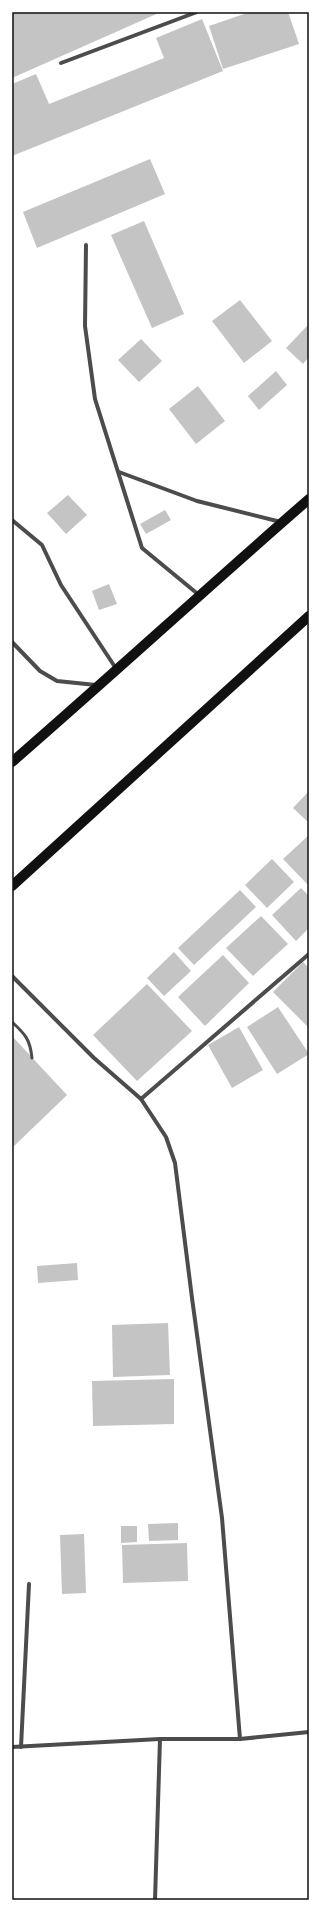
<svg xmlns="http://www.w3.org/2000/svg" width="321" height="1912" font-family="Georgia,serif">
	<style>
		.building { fill: #c4c4c4 }
		.lines { fill: none; stroke-linecap: round; stroke-linejoin: round }
		.service { stroke: #4c4c4c; stroke-width: 3 }
		.minor { stroke: #4c4c4c; stroke-width: 4 }
		.primary { stroke: #111; stroke-width: 10 }
		.neatline { fill: none; stroke: #111; stroke-width: 1.5 }
	</style>
	<rect width="100%" height="100%" fill="#fff"/>
	<g class="building">
		<path d="M12 12H161L12 78Z"/>
		<path d="M250 12H288L299 44 223 69 209 26Z"/>
		<path d="M202 19 223 71 12 156V84L36 74 49 104 164 58 156 38Z"/>
		<path d="M150 159 165 194 37 248 23 212Z"/>
		<path d="M144 221 184 314 152 328 111 235Z"/>
		<path d="M240 300 272 341 244 363 212 321Z"/>
		<path d="M309 324V357L303 364 286 348Z"/>
		<path d="M141 339 162 361 139 382 118 360Z"/>
		<path d="M276 371 287 385 259 410 248 396Z"/>
		<path d="M198 386 225 421 196 444 169 409Z"/>
		<path d="M68 495 87 515 66 534 47 513Z"/>
		<path d="M165 510 171 520 146 534 140 524Z"/>
		<path d="M109 584 117 604 99 610 92 591Z"/>
		<path d="M309 791V823L293 808Z"/>
		<path d="M309 835V886L283 859Z"/>
		<path d="M272 859 294 882 267 908 245 885Z"/>
		<path d="M301 888 309 896V928L296 941 272 915Z"/>
		<path d="M240 890 256 907 194 965 178 948Z"/>
		<path d="M261 916 288 944 253 976 226 948Z"/>
		<path d="M174 952 191 971 164 996 147 978Z"/>
		<path d="M223 955 249 983 205 1026 178 997Z"/>
		<path d="M303 962 309 968V1028L273 992Z"/>
		<path d="M147 984 192 1031 137 1081 93 1035Z"/>
		<path d="M278 1007 309 1054 277 1074 247 1027Z"/>
		<path d="M239 1027 263 1070 232 1088 208 1045Z"/>
		<path d="M12 1036 67 1095 12 1148Z"/>
		<path d="M77 1263 78 1280 38 1283 37 1266Z"/>
		<path d="M168 1323 170 1375 113 1377 112 1325Z"/>
		<path d="M174 1379V1424L93 1426 92 1381Z"/>
		<path d="M178 1523V1540L149 1541 148 1524Z"/>
		<path d="M121 1526H137V1542L121 1543Z"/>
		<path d="M84 1534 86 1593 62 1594 60 1535Z"/>
		<path d="M187 1543 188 1581 123 1583 122 1545Z"/>
	</g>
	<g class="lines">
		<path class="service" d="M12 1022C25 1034 30 1039 32 1058"/>
		<g class="minor">
			<path d="M61 63 197 12"/>
			<path d="M86 245 85 326 95 399 142 548 199 595"/>
			<path d="M119 472 197 501 281 522"/>
			<path d="M12 520 42 545 61 585 117 670"/>
			<path d="M12 642 40 671 57 681 96 685"/>
			<path d="M12 976 94 1058 141 1099 166 1137 175 1163 192 1298 222 1518 240 1739"/>
			<path d="M141 1099 309 954"/>
			<path d="M12 1747 160 1739H240L309 1732"/>
			<path d="M21 1747 29 1584"/>
			<path d="M155 1900 160 1739"/>
		</g>
		<g class="primary">
			<path d="M12 762C112 675 209 586 309 499"/>
			<path d="M12 886 309 616"/>
		</g>
	</g>
	<rect width="321" height="1912" fill="none" stroke="#ffffff" stroke-width="26"/>
	<rect x="13" y="13" width="295" height="1886" class="neatline"/>
</svg>
